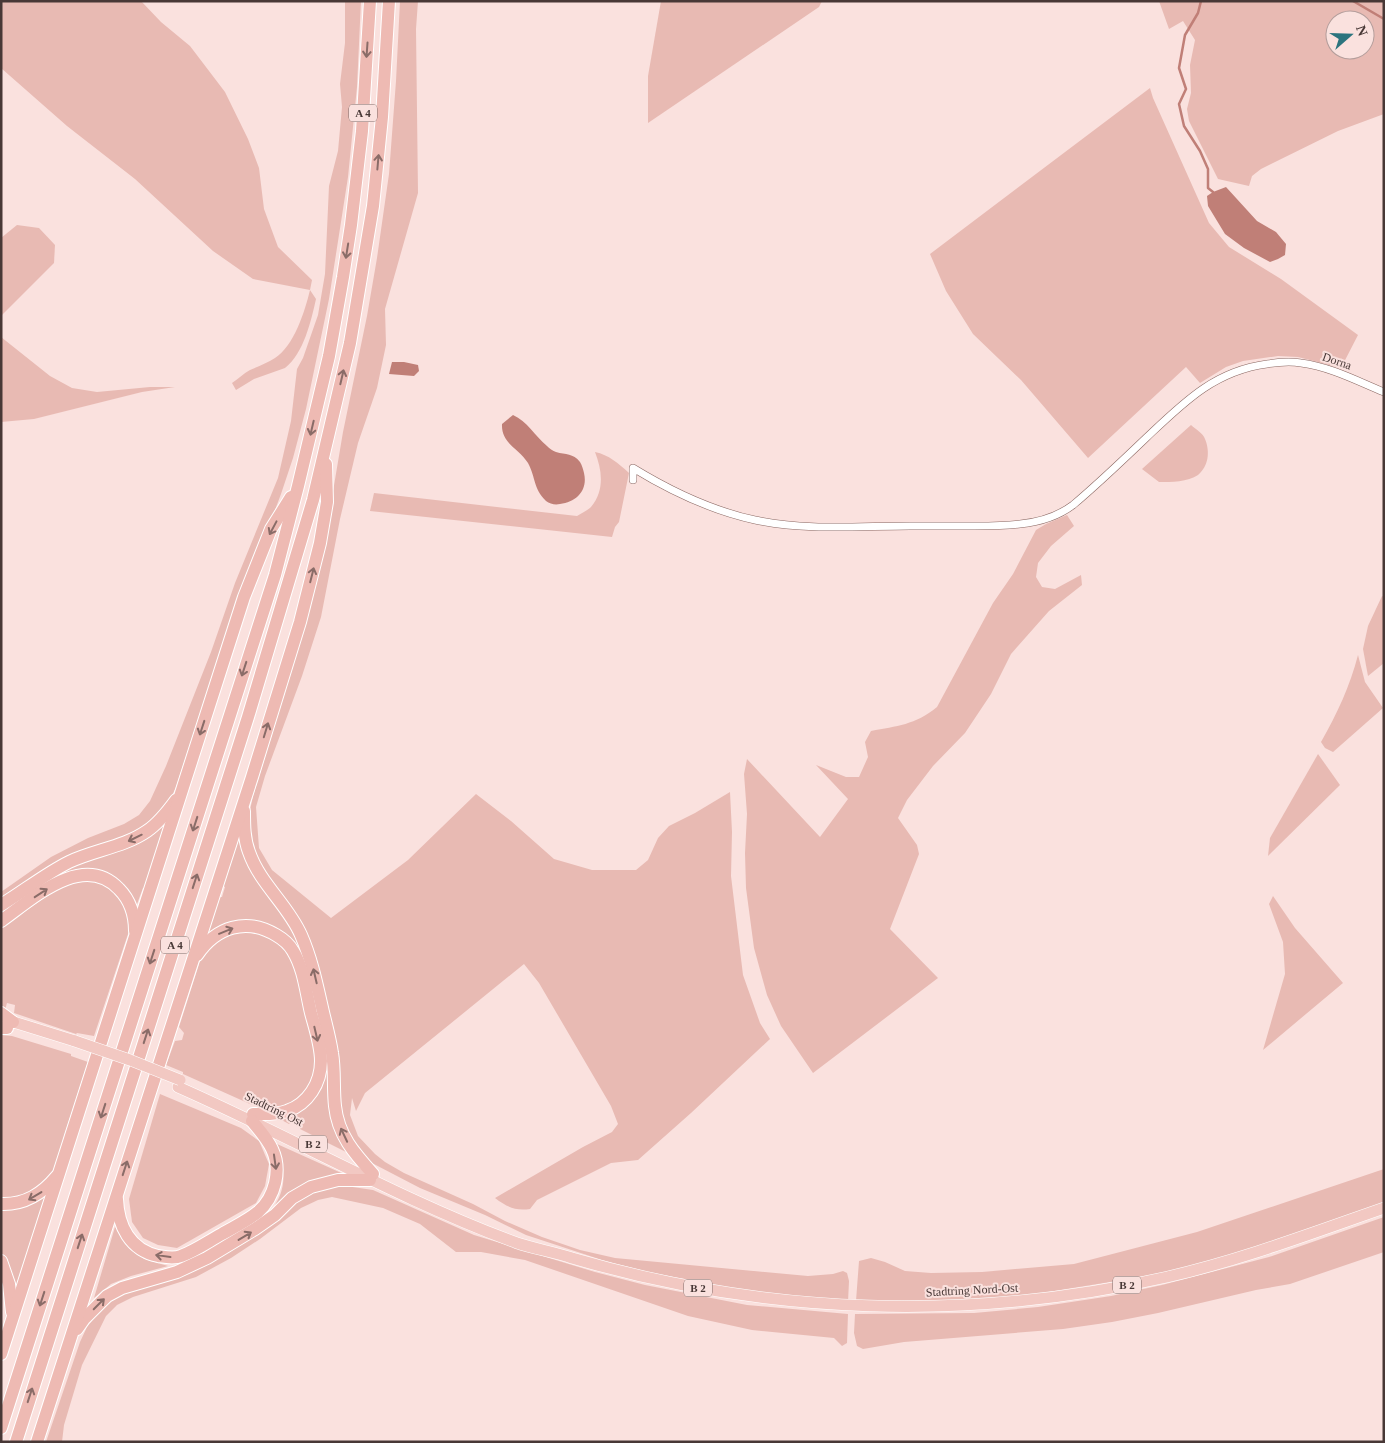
<svg xmlns="http://www.w3.org/2000/svg" width="1385" height="1443" font-family="'Times New Roman',serif">
	<style>
		.green { fill: #e8bab3; fill-rule: evenodd }
		.water { fill: #c07f77 }
		.lines { fill: none; stroke-linecap: round; stroke-linejoin: round }
		.stream { stroke: #c07f77; stroke-width: 2.5 }
		.minor-casing { stroke: #8a6762; stroke-width: 8 }
		.trunk-casing { stroke: #fff; stroke-width: 12 }
		.motorway-casing { stroke: #fff; stroke-width: 14 }
		.minor { stroke: #fff; stroke-width: 7 }
		.trunk { stroke: #f2c8c2; stroke-width: 11 }
		.motorway { stroke: #eebab3; stroke-width: 12 }
		.trunk-bridge-casing { stroke: #fff; stroke-width: 12; stroke-linecap: butt }
		.trunk-bridge { stroke: #f2c8c2; stroke-width: 11 }
		.oneway { stroke: #8a6c68 }
		.labels { text-anchor: middle; dominant-baseline: central; stroke-width: 4; stroke-linejoin: round; paint-order: stroke }
		.shield { fill: #fae1de; stroke: #7d6b68; stroke-width: 1 }
		.shield-label { font-size: 11px; font-weight: bold; fill: #483836 }
		.street-label { font-size: 12px; fill: #483836; stroke: #fae1de }
	</style>
	<rect width="100%" height="100%" fill="#fae1de"/>
	<g class="green">
		<path d="M1 1H141L161 22 190 46 225 92 248 139 259 168 264 209 278 247 312 280 310 290 316 299C311 321 304 353 285 368L254 379 236 390 232 383C238 379 244 373 250 370 259 366 267 363 275 358 294 346 305 311 310 290L253 279 213 251 135 179 67 126 1 68Z"/>
		<path d="M345 1H361L357 87 348 177 329 299 306 409 293 458 281 494 208 689 176 787 169 802 147 826 1 902V892L51 857 88 838 124 824 139 815 150 801 166 766 211 652 235 583 278 478 291 421 297 369 303 358 318 315 325 274 329 186 338 151 342 107 340 84 345 43Z"/>
		<path d="M400 1H418L416 29 418 193 385 309 386 345 377 388 358 443 340 519 321 617 302 676 265 776 256 807 259 848 272 870 331 918 408 860 476 794 511 821 554 859 592 870H636L648 860 658 838 669 826 695 813 730 792 732 832 731 876 743 975 760 1023 770 1039 691 1113 638 1160 611 1163 537 1200 530 1209C515 1211 507 1207 495 1198L583 1147 612 1132 618 1124 611 1106 539 983 524 964 365 1093 356 1111 352 1098 350 1115 358 1136 375 1154 385 1162 404 1173 473 1204 505 1221 542 1237 580 1250 615 1258 808 1276 833 1274 843 1271 847 1273 849 1281 848 1302 758 1293 648 1272 602 1260 526 1235 485 1215 420 1188 370 1162 361 1154 350 1137 342 1118 317 968 265 874 251 842 249 815 253 796 285 692 324 545 343 432 367 316 377 258 389 174 396 81Z"/>
		<path d="M661 1H822L819 7 648 123V76Z"/>
		<path d="M1159 1H1384V114L1338 131 1261 169 1252 176 1249 186 1218 179 1189 121 1187 109 1191 93 1190 65 1195 40 1183 21 1169 29ZM1335 20H1365V50H1335Z"/>
		<path d="M1150 88 1153 98 1209 223 1229 247 1281 279 1358 335 1341 368 1298 357 1278 356 1243 361 1226 367 1200 383 1186 367 1088 458 1021 380 973 334 946 291 930 254Z"/>
		<path d="M17 225 39 228 55 245 54 263 1 316V238Z"/>
		<path d="M1 337 50 376 72 388 97 392 150 387H175L142 392 34 419 1 422Z"/>
		<path d="M1191 425C1195 429 1203 433 1205 439 1210 451 1209 466 1198 475 1188 482 1171 482 1159 482L1142 469Z"/>
		<path d="M595 452C609 455 618 463 629 473L619 522 615 527 612 537 370 511 374 493 577 516C582 513 588 510 591 507 605 490 602 470 595 452Z"/>
		<path d="M1067 515 1074 526 1051 546 1038 563 1036 577 1042 587 1055 589 1081 575 1082 585 1049 611 1011 654 991 694 965 733 933 766 907 800 898 818 917 845 919 854 890 929 938 978 813 1073 781 1026 767 995 754 948 746 888 745 853 747 814 744 774 747 759 820 837 848 799 816 765 846 777H859L868 757 865 742 871 731C897 726 915 725 937 707L993 603 1013 574 1036 530 1046 524Z"/>
		<path d="M1382 596 1384 597V663L1368 676 1363 649 1368 626Z"/>
		<path d="M1358 655 1365 682 1383 708 1333 752 1325 748 1321 742C1337 714 1350 686 1358 655Z"/>
		<path d="M1318 754 1340 785 1268 856 1270 838Z"/>
		<path d="M164 822 167 825 147 889 143 888 137 904V913L92 870 78 869 64 873 1 917V911L59 871Z"/>
		<path d="M240 828 301 943 350 1154 300 1129 301 1126 292 1121 289 1124 276 1117 319 1089 306 972 262 923 209 936 206 934 218 897H222L225 887 222 885Z"/>
		<path d="M95 880 112 887 128 912 129 931 94 1036 77 1033 76 1034 14 1013 15 1005 7 1003 5 1010 1 1006V928L69 881Z"/>
		<path d="M1273 896 1295 928 1343 983 1263 1050 1285 974 1283 942 1269 904Z"/>
		<path d="M239 931 263 932 282 944 296 967 316 1056V1072L309 1088 287 1107 265 1109 250 1104 183 1074V1072L166 1065 175 1041 182 1040 184 1033 179 1027 201 958 218 939Z"/>
		<path d="M1 1035 12 1036 71 1054V1056L88 1062 65 1133 60 1154 52 1173 32 1195 1 1201Z"/>
		<path d="M160 1094 241 1128 259 1141 269 1164 265 1186 256 1203 177 1248 158 1245 143 1238 132 1222 129 1199Z"/>
		<path d="M277 1144 348 1176 290 1195 275 1205C288 1185 284 1165 277 1144Z"/>
		<path d="M1384 1169V1204L1251 1250 1186 1268 1135 1278 1023 1296 973 1300 856 1301 859 1261 871 1258 885 1262 905 1271 931 1273 982 1272 1074 1264 1197 1232Z"/>
		<path d="M339 1185 373 1190 474 1235 595 1272 645 1285 747 1305 848 1314 847 1343 842 1346 834 1338 752 1330 688 1316 525 1260 481 1252H456L420 1224 383 1208 332 1197 318 1200 301 1208 260 1239 231 1258 196 1277 133 1297 117 1305 106 1316 82 1365 64 1425 62 1442H46L80 1342 87 1327 99 1312 112 1301 124 1293 179 1277 300 1199 319 1189Z"/>
		<path d="M48 1193 16 1296 5 1259 1 1252V1208Z"/>
		<path d="M1384 1217V1252L1290 1284 1256 1290 1158 1313 1112 1322 1063 1329 904 1342 863 1349 857 1346 854 1333 855 1314 974 1313 1038 1307 1111 1296 1162 1285 1269 1257Z"/>
		<path d="M115 1227 130 1249 144 1259 168 1266 131 1276 111 1284 94 1298Z"/>
	</g>
	<g class="water">
		<path d="M1226 187 1257 221 1276 232 1286 244 1285 255 1278 259 1270 262 1244 248 1225 234 1208 206 1207 196 1213 192Z"/>
		<path d="M392 362H404L418 365 419 371 414 376 389 374Z"/>
		<path d="M513 415C527 421 535 436 547 446 549 448 553 451 556 452 566 455 573 453 580 462 582 465 583 469 584 473 588 490 577 502 560 504 555 505 550 504 546 501 533 488 536 478 528 463 519 448 501 444 502 424Z"/>
	</g>
	<g class="lines">
		<g class="stream">
			<path d="M1201 1 1198 13 1185 35 1179 68 1186 89 1179 104 1184 126 1200 151 1208 169V188L1213 192"/>
			<path d="M1353 1 1384 19"/>
		</g>
		<g class="minor-casing">
			<path id="minor" d="M633 480V468C669 490 713 511 755 520 805 531 859 526 910 526 932 526 953 526 975 526 990 526 1005 526 1020 524 1040 522 1057 517 1073 505 1098 484 1122 461 1146 438 1183 403 1214 371 1267 364 1279 362 1290 361 1301 363 1331 367 1357 381 1384 392"/>
		</g>
		<g class="trunk-casing">
			<g id="trunk">
				<path d="M4 1019 75 1041"/>
				<path d="M178 1087C292 1137 400 1200 517 1243 535 1249 554 1252 572 1258 767 1315 969 1322 1167 1277 1241 1260 1312 1233 1384 1208"/>
			</g>
		</g>
		<g class="motorway-casing">
			<g id="motorway">
				<path d="M244 811C244 825 244 839 249 852 260 884 288 905 301 935 312 960 317 986 323 1012 326 1025 330 1039 332 1053 335 1070 333 1088 335 1106 338 1135 354 1153 373 1174"/>
				<path d="M1 905C24 891 45 874 69 862 94 850 124 847 147 831 159 823 168 811 176 800"/>
				<path d="M1 921C32 899 83 851 119 889 130 900 135 916 135 931"/>
				<path d="M197 955C216 927 246 917 276 935 283 939 289 944 293 951 304 969 306 992 311 1013 315 1028 321 1045 321 1061 321 1083 308 1104 287 1111 276 1115 264 1114 253 1114"/>
				<path d="M1 1013 13 1022"/>
				<path d="M1 1028H7"/>
				<path d="M117 1199C118 1226 130 1250 158 1256 165 1257 174 1259 181 1256 195 1251 209 1241 222 1234 234 1227 247 1221 258 1212 275 1197 282 1170 272 1149 267 1138 259 1130 252 1121"/>
				<path d="M1 1204C25 1205 42 1194 57 1176"/>
				<path d="M1 1261 9 1284 12 1312"/>
				<path d="M77 1329 84 1319 107 1296 122 1288 177 1272 207 1258 255 1229 275 1215 292 1198 311 1187 338 1180H370"/>
				<path d="M1 1354 244 597 271 529 291 497"/>
				<path d="M1 1428 275 575 298 486 329 356 343 277 351 225 362 131 370 1"/>
				<path d="M16 1442 248 717 313 500 350 343 373 206 382 117 389 1"/>
				<path d="M37 1442 252 777 300 622 320 543 327 502 326 464"/>
			</g>
		</g>
		<use href="#minor" class="minor"/>
		<use href="#trunk" class="trunk"/>
		<use href="#motorway" class="motorway"/>
		<g class="trunk-bridge-casing">
			<path id="trunk-bridge" d="M75 1041 130 1060 180 1080"/>
		</g>
		<use href="#trunk-bridge" class="trunk-bridge"/>
	</g>
	<defs><path id="oneway-shaft" d="M-6 0H5M1.5-3L5.5 0L1.5 3" fill="none" stroke-width="1.6" stroke-linecap="round" stroke-linejoin="round" transform="scale(1.25)"/></defs>
	<g class="oneway">
		<use href="#oneway-shaft" transform="translate(367 50) rotate(94)"/>
		<use href="#oneway-shaft" transform="translate(378 162) rotate(-85)"/>
		<use href="#oneway-shaft" transform="translate(347 251) rotate(99)"/>
		<use href="#oneway-shaft" transform="translate(342 377) rotate(-77)"/>
		<use href="#oneway-shaft" transform="translate(312 428) rotate(103)"/>
		<use href="#oneway-shaft" transform="translate(273 528) rotate(118)"/>
		<use href="#oneway-shaft" transform="translate(312 575) rotate(-76)"/>
		<use href="#oneway-shaft" transform="translate(244 669) rotate(108)"/>
		<use href="#oneway-shaft" transform="translate(202 728) rotate(108)"/>
		<use href="#oneway-shaft" transform="translate(266 730) rotate(-73)"/>
		<use href="#oneway-shaft" transform="translate(195 824) rotate(108)"/>
		<use href="#oneway-shaft" transform="translate(135 838) rotate(154)"/>
		<use href="#oneway-shaft" transform="translate(195 881) rotate(-72)"/>
		<use href="#oneway-shaft" transform="translate(41 893) rotate(-33)"/>
		<use href="#oneway-shaft" transform="translate(226 931) rotate(-22)"/>
		<use href="#oneway-shaft" transform="translate(152 957) rotate(108)"/>
		<use href="#oneway-shaft" transform="translate(315 976) rotate(-103)"/>
		<use href="#oneway-shaft" transform="translate(316 1034) rotate(77)"/>
		<use href="#oneway-shaft" transform="translate(146 1036) rotate(-72)"/>
		<use href="#oneway-shaft" transform="translate(103 1111) rotate(108)"/>
		<use href="#oneway-shaft" transform="translate(344 1135) rotate(-115)"/>
		<use href="#oneway-shaft" transform="translate(275 1162) rotate(82)"/>
		<use href="#oneway-shaft" transform="translate(125 1168) rotate(-72)"/>
		<use href="#oneway-shaft" transform="translate(35 1196) rotate(149)"/>
		<use href="#oneway-shaft" transform="translate(245 1236) rotate(-31)"/>
		<use href="#oneway-shaft" transform="translate(80 1241) rotate(-72)"/>
		<use href="#oneway-shaft" transform="translate(163 1256) rotate(-172)"/>
		<use href="#oneway-shaft" transform="translate(42 1299) rotate(108)"/>
		<use href="#oneway-shaft" transform="translate(99 1304) rotate(-45)"/>
		<use href="#oneway-shaft" transform="translate(30 1395) rotate(-72)"/>
	</g>
	<g class="labels">
		<g class="shield">
			<rect x="349" y="104.5" width="28" height="17" rx="4"/>
			<rect x="161" y="936.5" width="28" height="17" rx="4"/>
			<rect x="299" y="1135.5" width="28" height="17" rx="4"/>
			<rect x="1113" y="1276.5" width="28" height="17" rx="4"/>
			<rect x="684" y="1279.5" width="28" height="17" rx="4"/>
		</g>
		<g class="shield-label">
			<text x="363" y="113">A 4</text>
			<text x="175" y="945">A 4</text>
			<text x="313" y="1144">B 2</text>
			<text x="1127" y="1285">B 2</text>
			<text x="698" y="1288">B 2</text>
		</g>
		<g class="street-label">
			<text transform="translate(1337 361) rotate(19)">Dorna</text>
			<text transform="translate(274 1109) rotate(26)">Stadtring Ost</text>
			<text transform="translate(972 1290) rotate(-3)">Stadtring Nord-Ost</text>
		</g>
	</g>
	<rect width="1385" height="1443" fill="none" stroke="#483836" stroke-width="5"/>
	<g transform="translate(1350 35) rotate(70)"><circle r="24" fill="#fae1de" stroke="#b39d9b"/>
	<path d="M0-4L9 19L0 12L-9 19Z" fill="#2c747e"/>
	<text y="-8" font-size="14" font-weight="bold" text-anchor="middle" fill="#483836">N</text>
	</g>
</svg>
